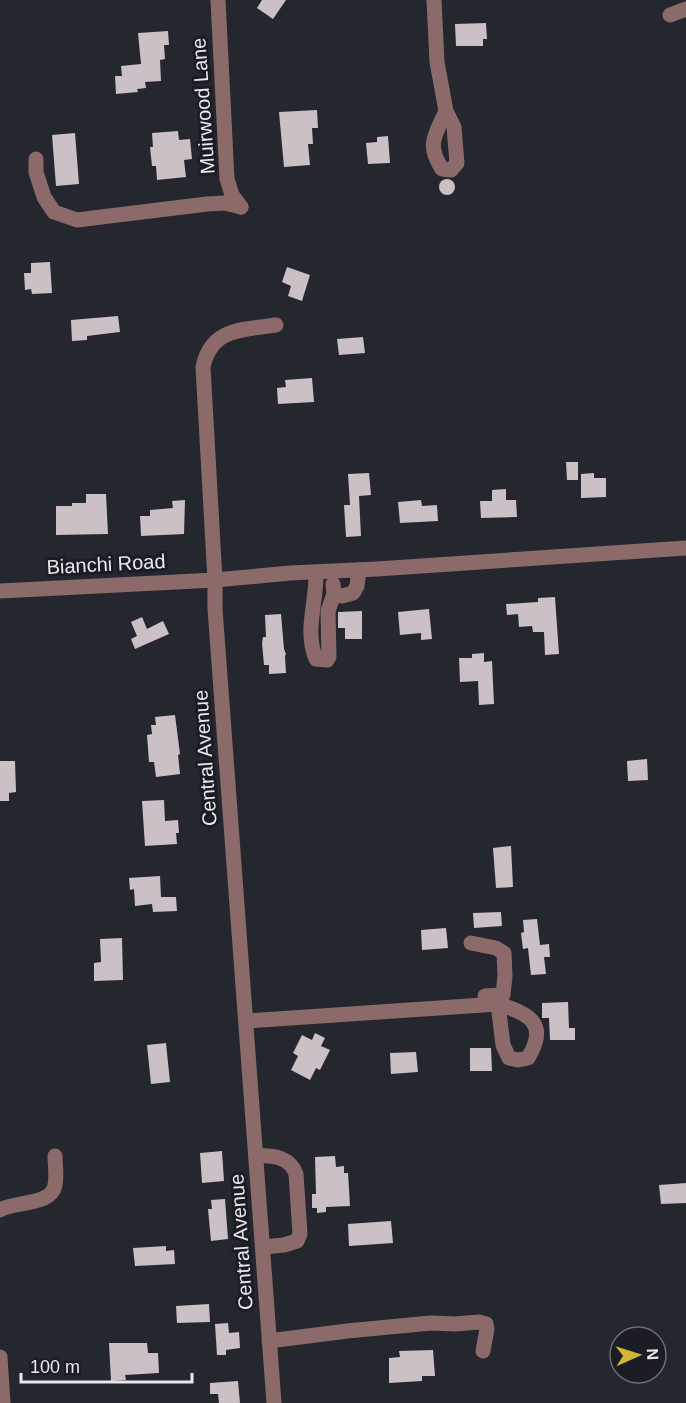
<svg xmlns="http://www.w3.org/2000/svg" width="686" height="1403" font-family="Arial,sans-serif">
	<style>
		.building { fill: #cac0c5 }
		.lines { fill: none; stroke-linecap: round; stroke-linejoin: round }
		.minor { stroke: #8d6a6a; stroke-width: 15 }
		.labels { text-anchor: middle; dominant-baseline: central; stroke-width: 6; stroke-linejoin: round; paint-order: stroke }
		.street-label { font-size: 20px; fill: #e8e9ed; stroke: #1c1d24 }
	</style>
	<rect width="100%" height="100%" fill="#25272e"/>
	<g class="building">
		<path d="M262 0H286L273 19 257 8Z"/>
		<path d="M486 23 487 39H483V46H456L455 24Z"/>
		<path d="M168 31 169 45H164L165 59 160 60 161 81 145 82 146 88 137 89 138 92 116 94 115 76H122L121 66 141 64 138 33Z"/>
		<path d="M317 110 318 128H312L313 144H308L310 165 284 167 279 112Z"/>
		<path d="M178 131 179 140 190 139 192 159 184 160 186 177 157 180 156 166H152L150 147H153L152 133Z"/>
		<path d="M75 133 79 184 56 186 52 135Z"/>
		<path d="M388 136 390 163 368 164 366 143 377 142V137Z"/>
		<circle cx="447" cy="187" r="8"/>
		<path d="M50 262 52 293 32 294 31 289 25 290 24 273H31V263Z"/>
		<path d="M287 267 310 275 302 301 288 296 291 286 282 282Z"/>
		<path d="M118 316 120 332 87 336V340L72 341 71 320Z"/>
		<path d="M363 337 365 353 339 355 337 339Z"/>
		<path d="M312 378 314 402 278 404 277 388 286 387 285 380Z"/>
		<path d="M566 462H578V480H567Z"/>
		<path d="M369 473 371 495 359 496 361 536 346 537 344 505H350L348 474Z"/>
		<path d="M594 473V478H606V497L581 498V474Z"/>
		<path d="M506 489V500H516L517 517 481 518 480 501H492V490Z"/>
		<path d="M86 494H106L108 534 56 535V506H72V503H86Z"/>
		<path d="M185 500 184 534 141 536 140 516H150V510L173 508 172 501Z"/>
		<path d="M421 500 422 506 437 505 438 521 400 523 398 502Z"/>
		<path d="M555 597 559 654 545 655 544 632H533L532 626 519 627 518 614 507 615 506 604 538 602V598Z"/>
		<path d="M429 609 432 639 421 640V633L400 635 398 612Z"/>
		<path d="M362 611V639H345V628H338V612Z"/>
		<path d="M281 614 284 649 286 654 285 656 286 673 269 674V665H264L262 643 263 637H266L265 615Z"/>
		<path d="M142 617 147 629 163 621 169 634 135 649 131 639 137 636 131 622Z"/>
		<path d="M484 653V662L492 661 494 704 479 705 478 681 460 682 459 658H472V654Z"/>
		<path d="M175 715 180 754 178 755 180 774 156 777 154 762H149L147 735 152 734 151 725H156L155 717Z"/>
		<path d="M647 759 648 780 628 781 627 761Z"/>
		<path d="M0 761H15L16 792 9 793V801H0Z"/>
		<path d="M164 800 165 821 178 820 179 833H176L177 844 145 846 142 801Z"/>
		<path d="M511 846 513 887 496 888 493 848Z"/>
		<path d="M160 876 161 897H176L177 911 153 912 152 904 135 906 134 889 130 890 129 878Z"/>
		<path d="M501 912 502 926 474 928 473 913Z"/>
		<path d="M537 919 540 945 549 944 550 957H544L546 974 531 975 528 948 523 949 521 933 524 932 523 920Z"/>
		<path d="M446 928 448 948 422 950 421 930Z"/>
		<path d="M122 938 123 980 94 981V963L101 962 100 939Z"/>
		<path d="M568 1002 569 1028H575V1040H550L549 1018H542V1003Z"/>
		<path d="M315 1033 325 1038 321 1046 330 1050 320 1070 316 1068 310 1080 291 1070 298 1056 293 1053 302 1035 312 1040Z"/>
		<path d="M166 1043 170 1082 151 1084 147 1045Z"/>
		<path d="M470 1048H491L492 1071H470Z"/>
		<path d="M416 1052 418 1072 391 1074 390 1053Z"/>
		<path d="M222 1151 224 1181 202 1183 200 1153Z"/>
		<path d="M335 1156 336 1167 344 1166V1173H348L350 1206 326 1207V1212L317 1213V1208H312V1194H316L315 1157Z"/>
		<path d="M686 1183V1203L661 1204 659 1185Z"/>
		<path d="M225 1199 228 1239 211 1241 208 1209H212L211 1200Z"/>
		<path d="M391 1221 393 1243 349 1246 348 1224Z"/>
		<path d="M166 1246V1251L174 1250 175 1264 135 1266 133 1248Z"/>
		<path d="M209 1304 210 1322 177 1323 176 1306Z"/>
		<path d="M228 1323 229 1333 239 1332 240 1348 226 1350V1355H217L215 1324Z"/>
		<path d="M109 1343H147L148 1353H158L159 1373 125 1375 126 1380 111 1381Z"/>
		<path d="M433 1350 435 1376H422V1381L389 1383V1358L400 1357 399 1351Z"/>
		<path d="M238 1381 240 1403H219L218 1394H210V1383Z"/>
	</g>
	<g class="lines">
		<g class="minor">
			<path d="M218 0 227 179 232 195 241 207"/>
			<path d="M434 0 437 62 446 111 454 127 457 163 451 170 442 169C426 144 435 136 446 111"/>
			<path d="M670 15 686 9"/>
			<path d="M36 159V172L44 197 54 212 77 220 207 204 225 203 241 207"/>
			<path d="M316 572C317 602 304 630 316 659L327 660 329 657 328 611 334 594"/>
			<path d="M333 584 334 594 342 596 353 593 357 586 359 570"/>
			<path d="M0 591 215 580 203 367C211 328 242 330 276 325"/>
			<path d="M471 943 496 948 504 953 505 976 503 995 485 996"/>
			<path d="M246 1021 498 1004C529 1013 549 1024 528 1058L518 1060 509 1058 503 1045 498 1004"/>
			<path d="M256 1156C273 1155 290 1157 296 1174L300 1234 297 1241 284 1245 263 1247"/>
			<path d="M0 1210C14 1201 52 1206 55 1185 57 1176 55 1165 55 1156"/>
			<path d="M269 1341 347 1331 431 1323 455 1324 479 1322 486 1324 487 1329 483 1351"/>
			<path d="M0 1357 3 1403"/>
			<path d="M274 1403 215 609V580L290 573 377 569 686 548"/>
		</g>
	</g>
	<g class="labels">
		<g class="street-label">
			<text transform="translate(203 106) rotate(-94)">Muirwood Lane</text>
			<text transform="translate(106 564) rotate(-3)">Bianchi Road</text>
			<text transform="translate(205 758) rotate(-94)">Central Avenue</text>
			<text transform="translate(241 1242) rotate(-94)">Central Avenue</text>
		</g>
	</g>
	<g transform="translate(638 1355) rotate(87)"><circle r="28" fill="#1c1d24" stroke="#6e6f74" stroke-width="1.5"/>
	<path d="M0-4.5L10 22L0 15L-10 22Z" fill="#d1b736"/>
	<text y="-9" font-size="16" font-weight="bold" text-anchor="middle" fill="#e8e9ed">N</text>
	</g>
	<path d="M21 1373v9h171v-9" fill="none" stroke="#e8e9ed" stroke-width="3"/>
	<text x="30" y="1373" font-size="18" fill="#e8e9ed" stroke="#1c1d24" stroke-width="4.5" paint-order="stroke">100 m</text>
</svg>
